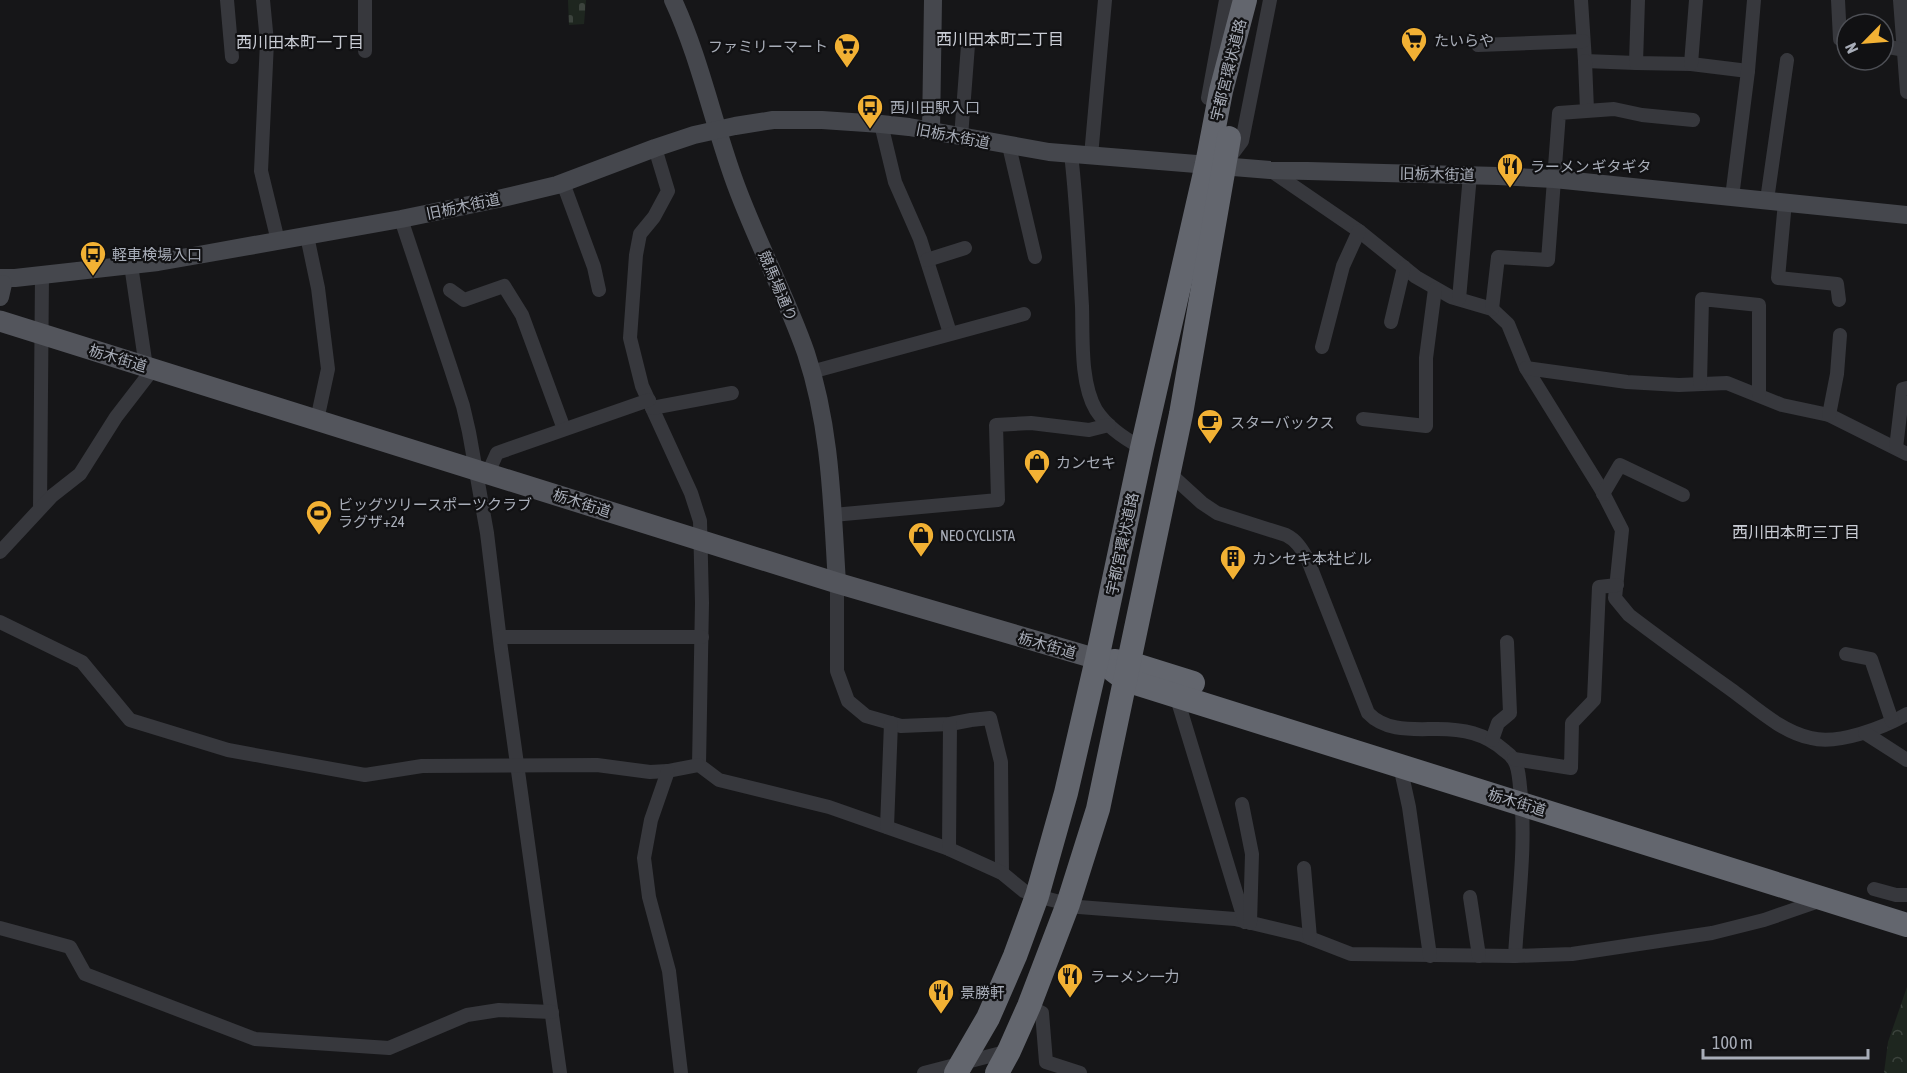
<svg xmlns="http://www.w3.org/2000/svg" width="1907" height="1073" font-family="'Asap Condensed','Noto Sans JP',sans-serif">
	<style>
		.cemetery { fill: url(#cemetery-stones) }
		.park { fill: url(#park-crowns) }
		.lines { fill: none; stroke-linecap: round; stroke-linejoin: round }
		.street { stroke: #37383d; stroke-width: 14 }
		.secondary { stroke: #45474d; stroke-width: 18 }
		.primary { stroke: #53555c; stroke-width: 21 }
		.highway { stroke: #63666e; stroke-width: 24 }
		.labels { text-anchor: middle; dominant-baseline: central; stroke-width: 4.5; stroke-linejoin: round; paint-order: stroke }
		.poi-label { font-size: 15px; fill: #a8adb8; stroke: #111113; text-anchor: start }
		.street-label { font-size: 15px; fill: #a8adb8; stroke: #111113 }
		.neighbourhood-label { font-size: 16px; fill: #c9ccd4; stroke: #111113 }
	</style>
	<defs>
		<pattern id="cemetery-stones" width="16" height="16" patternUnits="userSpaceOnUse" patternTransform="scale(1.5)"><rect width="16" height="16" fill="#1e261f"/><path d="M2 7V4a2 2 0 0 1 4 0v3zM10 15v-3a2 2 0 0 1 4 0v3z" fill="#3c433d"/></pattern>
		<pattern id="park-crowns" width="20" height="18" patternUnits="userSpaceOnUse" patternTransform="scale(1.5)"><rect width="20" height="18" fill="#1e261f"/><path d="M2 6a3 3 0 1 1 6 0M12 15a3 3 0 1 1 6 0" fill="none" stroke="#3c433d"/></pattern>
	</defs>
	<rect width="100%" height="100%" fill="#161618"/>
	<path class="cemetery" d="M568 0H586L584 24 569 25Z"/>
	<path class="park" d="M1907 987V1073H1884L1888 1042Z"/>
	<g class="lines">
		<g class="street">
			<path d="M227 0 232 57"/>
			<path d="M263 0 267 42 261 171 278 241"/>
			<path d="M365 0V51"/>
			<path d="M1581 0 1585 61 1636 63"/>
			<path d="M1638 0 1636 63 1691 64 1748 71"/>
			<path d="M1838 0 1840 39 1847 40"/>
			<path d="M1900 0 1907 92"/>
			<path d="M1478 45 1583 41"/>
			<path d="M1883 46 1905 50"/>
			<path d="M1585 61 1587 110"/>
			<path d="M1691 64 1696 0"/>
			<path d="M1208 98 1226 0"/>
			<path d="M881 124 895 182 920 239 950 333"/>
			<path d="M961 137 968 45"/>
			<path d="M1009 146 1035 257"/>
			<path d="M655 148 668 191 654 217 640 234 636 255 630 338 642 386 691 493 700 521 702 603 699 765"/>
			<path d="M1071 154C1077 205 1079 255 1082 306 1083 337 1080 383 1096 410 1107 427 1125 439 1142 448"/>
			<path d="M1091 156 1105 0"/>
			<path d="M1230 157 1242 141 1270 0"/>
			<path d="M1270 170 1359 231 1416 277 1451 297 1492 309 1508 324 1526 368 1601 489 1622 530 1615 598 1629 615C1663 641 1698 666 1733 691 1756 708 1782 732 1811 738 1838 745 1883 728 1907 714"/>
			<path d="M563 183 594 267 599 290"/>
			<path d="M1732 197 1748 71 1754 0"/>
			<path d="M1767 200 1787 60"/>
			<path d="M1785 202 1778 278 1837 284 1839 300"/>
			<path d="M401 219 451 369 463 406 469 432 487 533 501 649 560 1073"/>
			<path d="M307 236 318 288 328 369 317 420"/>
			<path d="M927 260 965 248"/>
			<path d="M131 265 146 367"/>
			<path d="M450 290 464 300 504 286 522 315 564 429"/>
			<path d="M1459 299 1470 175"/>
			<path d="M1492 309 1498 257 1548 260 1559 113 1614 109 1642 115 1693 120"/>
			<path d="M1391 322 1404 267"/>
			<path d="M1322 347 1343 266 1359 231"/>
			<path d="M1526 368 1627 382 1679 385 1727 383 1782 405 1829 415 1907 454"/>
			<path d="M811 372 1024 314"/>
			<path d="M1700 383 1702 299 1759 305V394"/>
			<path d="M652 408 732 393"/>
			<path d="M1829 415 1837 374 1840 335"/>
			<path d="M1363 419 1426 426V358L1435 289"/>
			<path d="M1896 448 1903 389 1907 388"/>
			<path d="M1168 472 1202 503 1217 513 1286 535C1296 540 1301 548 1307 558L1368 713C1386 732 1413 729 1437 729 1463 729 1485 733 1505 751 1508 753 1512 757 1514 760 1519 768 1519 778 1520 787 1527 842 1518 901 1515 956"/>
			<path d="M488 473 497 453 649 400"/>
			<path d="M1603 494 1620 465 1683 495"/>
			<path d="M40 508 42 275"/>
			<path d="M833 515 998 500 996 425 1031 423 1089 430 1109 425"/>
			<path d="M0 552 52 496 80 474 116 417 153 369"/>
			<path d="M837 583V671L848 701 866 716 901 726 950 724 971 720 990 718 1001 762 1002 873"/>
			<path d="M0 622 82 662 130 720 228 750 365 775 422 766 597 765 650 772 668 771 699 765 719 780 829 807 949 849 1002 873 1024 891 1037 896 1079 907 1235 919 1302 935 1351 954 1515 956 1572 954 1712 933 1764 920 1822 900"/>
			<path d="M500 637H702"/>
			<path d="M1846 654 1871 659 1892 721"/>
			<path d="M1176 695 1245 922"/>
			<path d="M1865 733 1907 760"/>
			<path d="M1492 740 1498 723 1510 713 1507 642"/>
			<path d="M1514 759 1571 768 1572 723 1594 700 1599 587 1617 585"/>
			<path d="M1400 766 1409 807 1430 956"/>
			<path d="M668 771 651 820 644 858 649 897 669 971 681 1073"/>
			<path d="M1242 804 1252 854 1250 923"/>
			<path d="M887 827 891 723"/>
			<path d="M949 849 950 724"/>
			<path d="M1304 868 1310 938"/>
			<path d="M1874 889 1896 895H1907"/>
			<path d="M1470 897 1479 956"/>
			<path d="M0 928 70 947 85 974 255 1039 389 1048 467 1015 499 1010 552 1012"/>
			<path d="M1029 1006 1042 1013 1046 1062 1080 1073"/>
			<path d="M924 1073 1009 1051"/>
		</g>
		<g class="secondary">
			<path d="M673 0C699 56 712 118 733 177 754 237 785 293 806 353 831 428 832 505 837 583"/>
			<path d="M931 131 933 0"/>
			<path d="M0 278H15L158 262 204 254 401 219 498 199 557 185 655 148 694 135 735 126 773 120H822L881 124 909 127 1049 152 1270 170 1498 176 1554 179 1907 215"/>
			<path d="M0 297 3 284"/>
		</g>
		<path class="primary" d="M0 321 837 583 1097 659"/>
		<g class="highway">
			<path d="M1114 661 1129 663 1193 683"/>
			<path d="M1114 671 1126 680 1907 925"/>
			<path d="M956 1073 988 1018 1015 956 1037 896 1066 793 1097 659 1142 448 1207 164 1221 91 1245 0"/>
			<path d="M997 1073 1009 1051 1029 1006 1068 904 1098 809 1181 414 1229 138"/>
		</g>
	</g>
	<defs>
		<g id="supermarket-pin" transform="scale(1.35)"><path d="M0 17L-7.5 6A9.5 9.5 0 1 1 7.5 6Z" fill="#f2b134" stroke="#111113"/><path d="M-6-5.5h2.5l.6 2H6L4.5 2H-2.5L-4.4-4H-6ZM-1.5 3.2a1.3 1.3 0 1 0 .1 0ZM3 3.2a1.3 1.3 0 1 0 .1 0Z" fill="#111"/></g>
		<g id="bus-pin" transform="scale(1.35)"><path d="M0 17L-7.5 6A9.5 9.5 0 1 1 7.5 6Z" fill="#f2b134" stroke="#111113"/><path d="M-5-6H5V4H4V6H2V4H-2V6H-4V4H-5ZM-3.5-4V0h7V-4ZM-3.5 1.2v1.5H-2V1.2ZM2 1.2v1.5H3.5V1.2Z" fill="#111"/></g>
		<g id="restaurant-pin" transform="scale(1.35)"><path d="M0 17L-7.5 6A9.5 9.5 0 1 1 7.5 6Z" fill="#f2b134" stroke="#111113"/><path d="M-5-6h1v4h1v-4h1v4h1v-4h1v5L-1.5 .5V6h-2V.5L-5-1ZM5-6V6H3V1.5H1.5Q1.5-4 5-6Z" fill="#111"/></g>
		<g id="cafe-pin" transform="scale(1.35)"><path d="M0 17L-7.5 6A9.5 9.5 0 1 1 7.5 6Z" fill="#f2b134" stroke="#111113"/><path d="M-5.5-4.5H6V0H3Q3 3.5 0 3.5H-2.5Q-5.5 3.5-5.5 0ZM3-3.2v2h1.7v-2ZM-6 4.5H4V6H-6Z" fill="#111"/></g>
		<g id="shop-pin" transform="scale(1.35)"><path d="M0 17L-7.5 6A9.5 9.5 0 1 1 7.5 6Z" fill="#f2b134" stroke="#111113"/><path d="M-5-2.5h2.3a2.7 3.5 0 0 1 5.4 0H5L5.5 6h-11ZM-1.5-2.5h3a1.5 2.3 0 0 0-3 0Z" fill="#111"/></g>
		<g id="stadium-pin" transform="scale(1.35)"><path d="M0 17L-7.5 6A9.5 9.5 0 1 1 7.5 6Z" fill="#f2b134" stroke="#111113"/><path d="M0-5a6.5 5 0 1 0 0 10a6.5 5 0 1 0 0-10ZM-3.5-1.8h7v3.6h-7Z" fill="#111"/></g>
		<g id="building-pin" transform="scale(1.35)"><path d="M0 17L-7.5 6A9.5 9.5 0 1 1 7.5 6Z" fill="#f2b134" stroke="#111113"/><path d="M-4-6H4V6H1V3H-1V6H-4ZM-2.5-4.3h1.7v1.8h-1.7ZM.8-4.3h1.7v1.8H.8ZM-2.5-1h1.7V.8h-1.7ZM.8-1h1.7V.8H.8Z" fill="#111"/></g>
	</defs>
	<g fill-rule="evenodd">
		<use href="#supermarket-pin" x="1414" y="40"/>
		<use href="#supermarket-pin" x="847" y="46"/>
		<use href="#bus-pin" x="870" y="107"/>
		<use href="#restaurant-pin" x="1510" y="166"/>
		<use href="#bus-pin" x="93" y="254"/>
		<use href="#cafe-pin" x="1210" y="422"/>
		<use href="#shop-pin" x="1037" y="462"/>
		<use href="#stadium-pin" x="319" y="513"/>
		<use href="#shop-pin" x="921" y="535"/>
		<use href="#building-pin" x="1233" y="558"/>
		<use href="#restaurant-pin" x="1070" y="976"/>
		<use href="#restaurant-pin" x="941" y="992"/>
	</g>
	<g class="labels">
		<g class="poi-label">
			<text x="1434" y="40">たいらや</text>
			<text x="828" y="46" text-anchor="end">ファミリーマート</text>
			<text x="890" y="107">西川田駅入口</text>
			<text x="1530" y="166">ラーメン ギタギタ</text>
			<text x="112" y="254">軽車検場入口</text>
			<text x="1230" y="422">スターバックス</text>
			<text x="1056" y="462">カンセキ</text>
			<text x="338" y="504">ビッグツリースポーツクラブ<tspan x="338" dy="17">ラグザ+24</tspan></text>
			<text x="940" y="535">NEO CYCLISTA</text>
			<text x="1252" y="558">カンセキ本社ビル</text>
			<text x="1090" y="976">ラーメン一力</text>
			<text x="960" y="992">景勝軒</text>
		</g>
		<g class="street-label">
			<text transform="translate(1228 70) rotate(-76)">宇都宮環状道路</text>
			<text transform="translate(953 136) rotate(11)">旧栃木街道</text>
			<text transform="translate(1437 174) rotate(1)">旧栃木街道</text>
			<text transform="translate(463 206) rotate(-12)">旧栃木街道</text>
			<text transform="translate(778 286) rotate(67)">競馬場通り</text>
			<text transform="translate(118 358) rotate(17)">栃木街道</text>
			<text transform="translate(582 503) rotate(18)">栃木街道</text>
			<text transform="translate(1122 544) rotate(-78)">宇都宮環状道路</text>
			<text transform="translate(1047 645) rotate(16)">栃木街道</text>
			<text transform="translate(1517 802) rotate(17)">栃木街道</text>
		</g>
		<g class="neighbourhood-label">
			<text x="1000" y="39">西川田本町二丁目</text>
			<text x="300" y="42">西川田本町一丁目</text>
			<text x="1796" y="532">西川田本町三丁目</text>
		</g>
	</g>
	<g transform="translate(1865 42) rotate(245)"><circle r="28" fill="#111113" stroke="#4d4f55" stroke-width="1.5"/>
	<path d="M0-4.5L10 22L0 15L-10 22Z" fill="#f2b134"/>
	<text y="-9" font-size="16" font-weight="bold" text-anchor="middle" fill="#a8adb8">N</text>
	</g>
	<path d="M1703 1049v9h165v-9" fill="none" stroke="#a8adb8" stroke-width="3"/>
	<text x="1712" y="1049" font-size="18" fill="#a8adb8" stroke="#111113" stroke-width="4.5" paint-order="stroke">100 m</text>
</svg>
